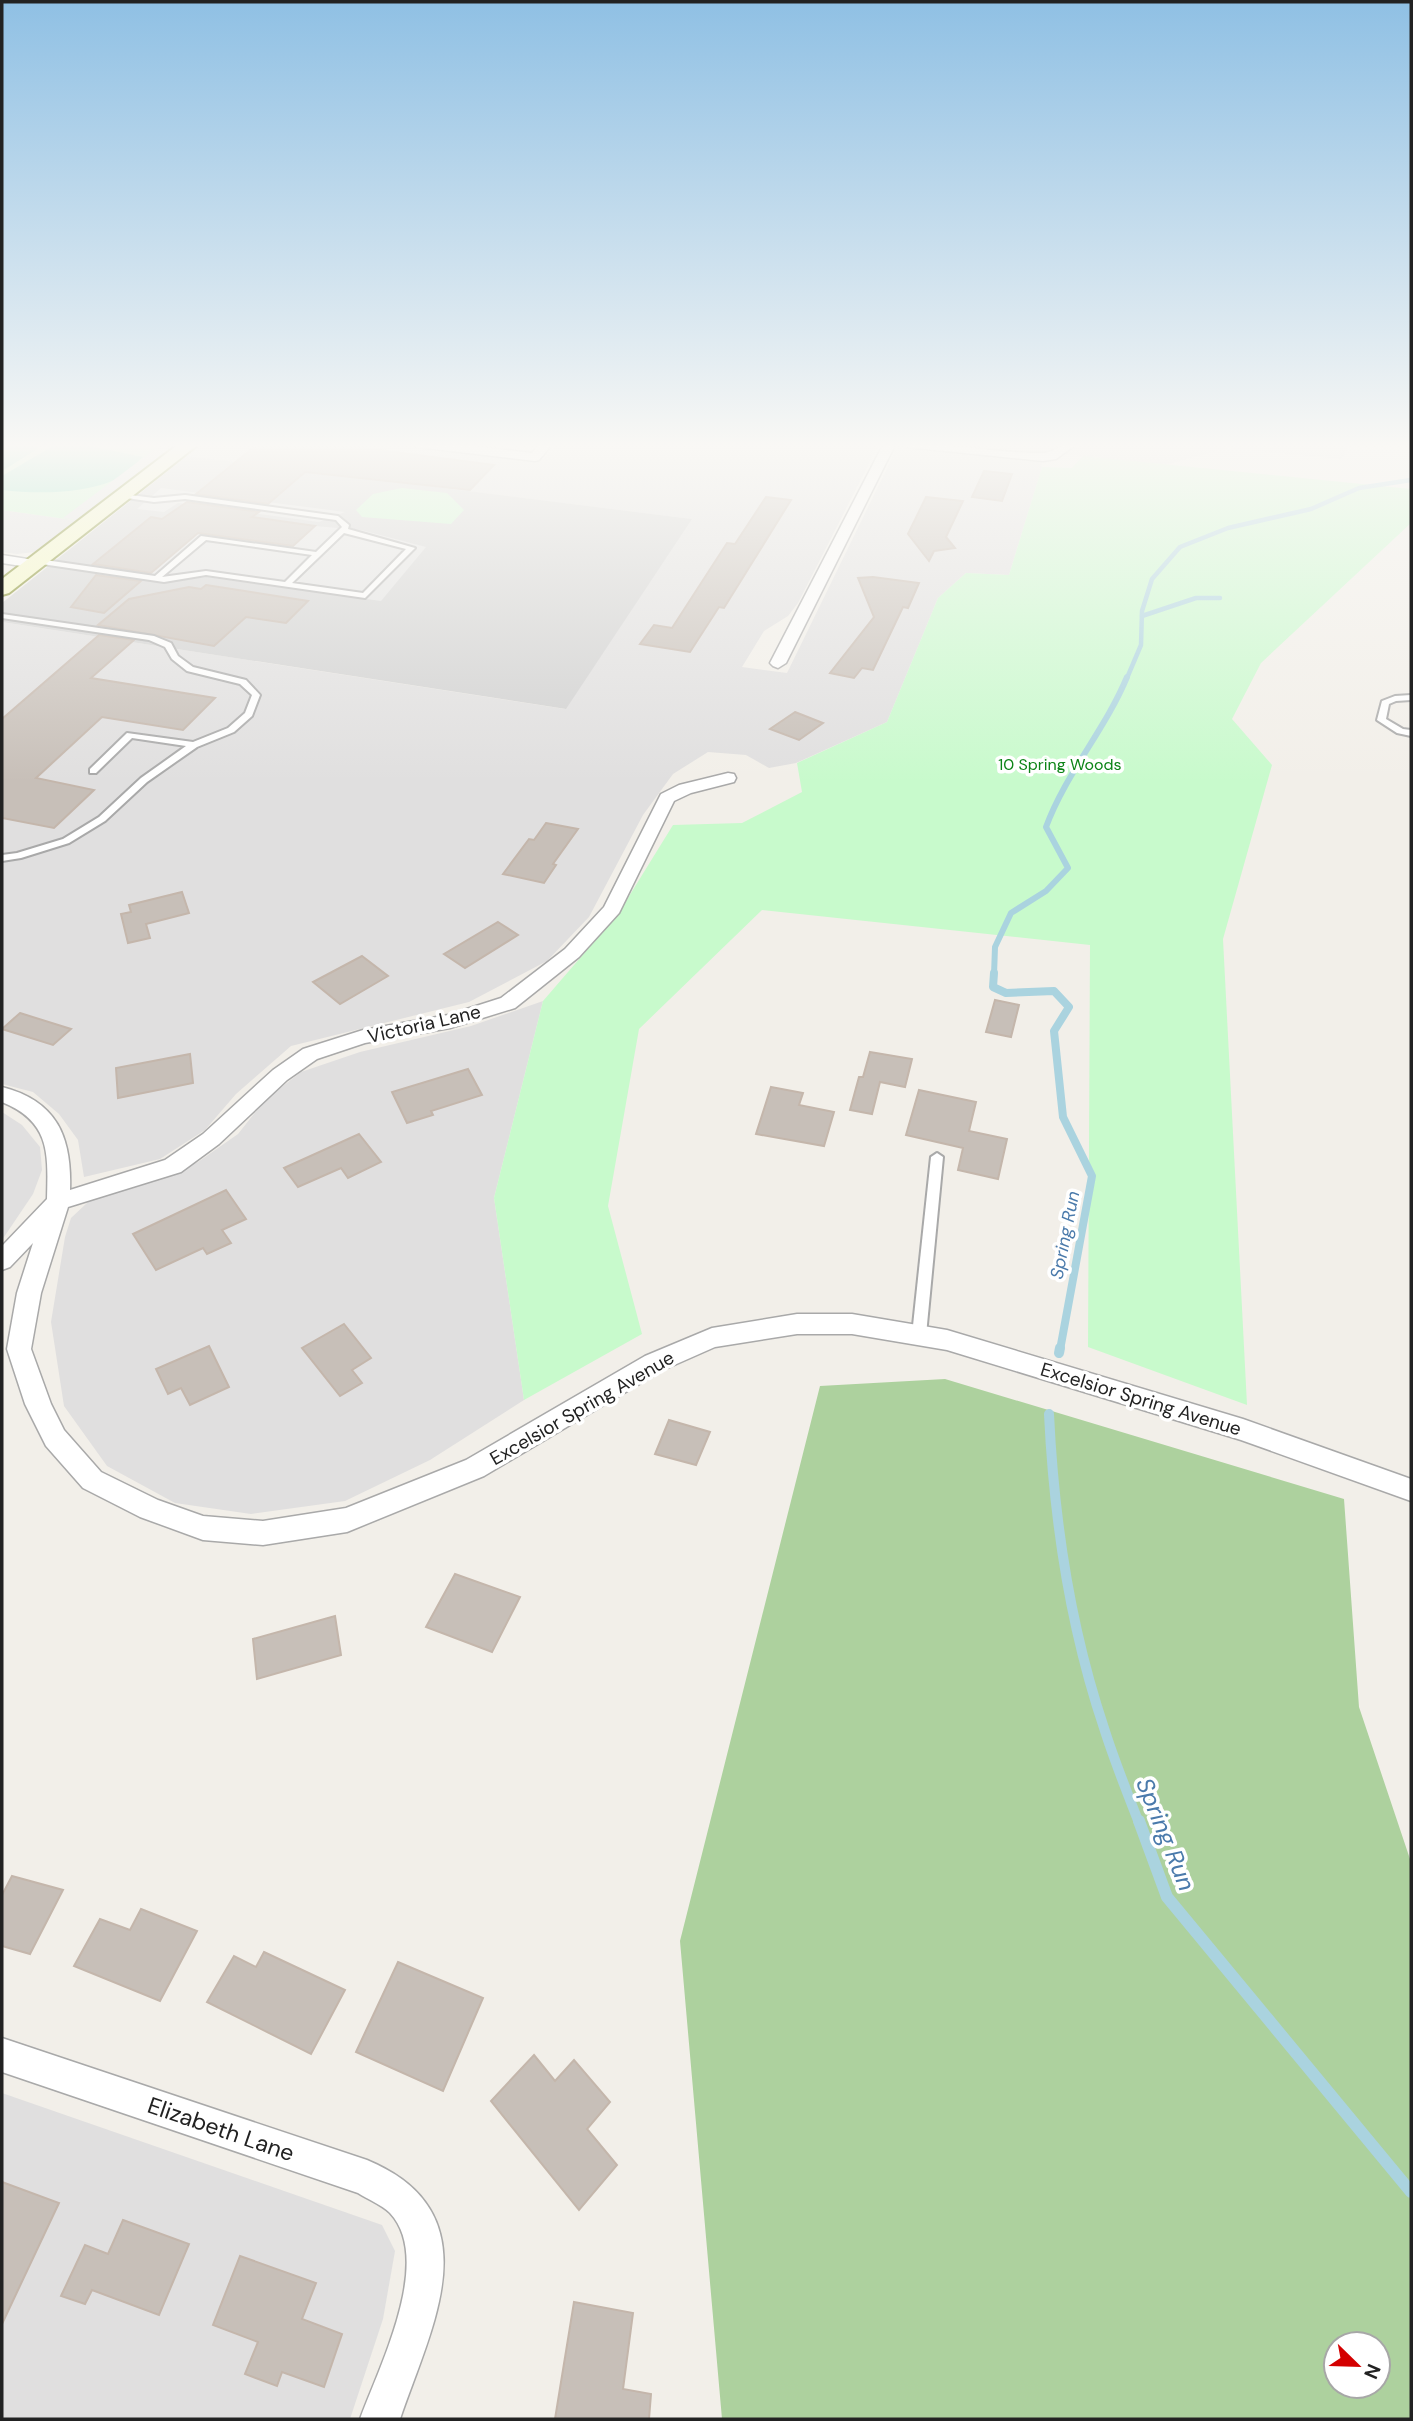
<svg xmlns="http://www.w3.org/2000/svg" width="1413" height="2421" font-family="'DM Sans',sans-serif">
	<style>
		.residential { fill: #e0dfdf }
		.religious { fill: #d0d0d0 }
		.forest { fill: #add19e; fill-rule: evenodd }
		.park { fill: #c8facc }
		.pitch { fill: #88e0be }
		.parking { fill: #e2e2e2 }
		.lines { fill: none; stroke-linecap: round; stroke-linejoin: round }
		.stream-far4 { stroke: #aad3df; stroke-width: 4.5 }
		.stream-far3 { stroke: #aad3df; stroke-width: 6 }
		.stream-far2 { stroke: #aad3df; stroke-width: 8 }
		.stream-far1 { stroke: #aad3df; stroke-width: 10 }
		.stream { stroke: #aad3df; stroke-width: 12 }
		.building { fill: #c7bfb8; stroke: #c4b6ab; stroke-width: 2 }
		.lane-casing { stroke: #a9a9a9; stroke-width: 4 }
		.street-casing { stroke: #a9a9a9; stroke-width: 3 }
		.secondary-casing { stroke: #707d05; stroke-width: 4 }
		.lane { fill: #fff; fill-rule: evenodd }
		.street { fill: #fff; fill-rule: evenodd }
		.secondary { fill: #f7fabf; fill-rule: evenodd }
		.labels { text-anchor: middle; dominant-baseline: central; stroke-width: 7; stroke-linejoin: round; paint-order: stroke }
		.far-park-label { font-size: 16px; fill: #0c8416; stroke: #fff }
		.far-water-label { font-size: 18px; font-style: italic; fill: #4a7aab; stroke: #fff }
		.street-label { font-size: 19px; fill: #222; stroke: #fff }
		.near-street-label { font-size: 23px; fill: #222; stroke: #fff }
		.near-water-label { font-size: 24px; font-style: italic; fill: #4a7aab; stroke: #fff }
	</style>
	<rect width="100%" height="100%" fill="#f2efe9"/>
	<g class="residential">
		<path d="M204 443H393L537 460 543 459 557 443 875 444 878 446 798 603 788 616 764 631 742 667 787 673 897 448 1041 460 1042 467 1009 575 966 573 938 598 887 722 796 763 769 768 746 755 708 752 673 774 643 815 589 917 547 961 469 1002 291 1046 236 1094 205 1130 160 1159 84 1177 78 1140 59 1114 33 1092 2 1084V622L565 709 691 519 187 456Z"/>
		<path d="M941 443H1064L1043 453Z"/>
		<path d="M1083 443H1352L1341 459 1227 448 1165 465 1066 454Z"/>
		<path d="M2 510 80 521 35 552 17 554 2 552Z"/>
		<path d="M543 1001 494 1198 524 1400 430 1460 345 1501 251 1514 175 1503 107 1466 64 1406 51 1322 65 1237 71 1218 88 1202 198 1162 238 1134 265 1100 301 1072 360 1052 471 1026Z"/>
		<path d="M2 1112 22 1125 40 1147 42 1170 33 1194 2 1240Z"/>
		<path d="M2 2093 382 2225 395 2251 383 2319 350 2419H2Z"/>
	</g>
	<path class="religious" d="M187 456 692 519 566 709 2 622V603Z"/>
	<path class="forest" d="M945 1379 1344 1499 1359 1707 1411 1862V2419H722L680 1941 820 1386ZM1336 2344H1378V2386H1336Z"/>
	<g class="park">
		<path d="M2 443H181L80 521 2 510Z"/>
		<path d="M1083 456 1411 489V523L1261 663 1232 719 1272 765 1223 939 1247 1405 1088 1347 1090 945 762 910 639 1029 608 1206 642 1334 524 1400 494 1198 543 1001 618 914 673 825 742 823 802 792 797 763 887 722 938 598 966 573 1009 575 1042 467 1072 468Z"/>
		<path d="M402 488 447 493 464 510 451 524 362 517 356 510 373 494Z"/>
	</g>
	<g class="pitch">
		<path d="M2 443H47L2 471Z"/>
		<path d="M58 443H75L143 457C134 465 123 476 112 481 80 494 36 494 2 490V476Z"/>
	</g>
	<g class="parking">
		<path d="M163 443H181L80 521 63 518Z"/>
		<path d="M161 488 345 512 319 522 178 503 164 512 137 509Z"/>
		<path d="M315 526 361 530 426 547 381 601 207 577 169 582 132 577 155 558 168 550 177 551 197 534 292 548Z"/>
	</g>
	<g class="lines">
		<g class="stream-far4">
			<path d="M1142 616 1196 598H1220"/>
			<path d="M1127 678 1141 645 1142 611 1152 579 1180 547 1228 528 1311 509 1359 488 1411 480"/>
		</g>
		<path class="stream-far3" d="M994 975 995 947 1011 913 1046 891 1068 868 1046 827C1066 773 1105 730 1127 677"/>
		<path class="stream-far2" d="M994 973 993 987 1006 993 1054 991 1069 1007 1054 1031 1063 1117 1092 1176 1060 1350"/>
		<g class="stream-far1">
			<path d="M1059 1353 1060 1348"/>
			<path d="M1049 1414C1054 1520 1070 1627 1104 1728 1114 1760 1127 1792 1139 1823"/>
		</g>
		<path class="stream" d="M1139 1821 1167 1897 1411 2192"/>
	</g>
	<g class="building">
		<path d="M259 443H352L348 446 494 465 470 490 305 472 268 504 196 494Z"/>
		<path d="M984 471 1012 474 1002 501 972 497Z"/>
		<path d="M766 497 791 500 724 608 719 607 690 652 640 644 654 625 672 628 727 543 735 544Z"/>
		<path d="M926 497 963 501 946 537 955 548 934 551 929 561 908 534Z"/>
		<path d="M187 502 259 512 252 517 315 526 293 546 198 533 151 573 93 564 151 517 162 519Z"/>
		<path d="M96 575 141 581 104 613 71 607Z"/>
		<path d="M873 577 919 583 908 608 903 607 873 670 862 668 854 678 830 673 874 617 858 578Z"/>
		<path d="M206 585 308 601 286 623 246 617 214 646 98 625 129 599 189 587 201 589Z"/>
		<path d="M99 635 134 640 91 678 215 698 183 730 102 717 36 778 94 790 54 828 2 818V719Z"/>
		<path d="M795 712 823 723 799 740 770 729Z"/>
		<path d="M546 823 578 829 553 864 556 865 544 883 503 874 529 839 534 840Z"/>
		<path d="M182 892 189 913 146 924 150 938 128 943 121 914 131 912 129 905Z"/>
		<path d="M498 922 518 935 465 968 444 954Z"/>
		<path d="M362 956 388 976 340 1004 313 982Z"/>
		<path d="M995 1000 1019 1005 1011 1037 986 1032Z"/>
		<path d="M20 1013 71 1029 53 1045 2 1029Z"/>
		<path d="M870 1052 912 1059 905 1087 880 1082 872 1114 850 1110 859 1077H863Z"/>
		<path d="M190 1054 193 1083 118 1098 116 1068Z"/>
		<path d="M468 1069 482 1095 431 1111 433 1115 407 1123 392 1092Z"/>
		<path d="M771 1087 803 1093 799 1105 834 1112 824 1146 756 1134Z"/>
		<path d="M919 1090 976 1102 969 1131 1007 1139 998 1179 958 1170 963 1148 906 1135Z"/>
		<path d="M359 1134 381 1162 348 1178 341 1168 298 1187 284 1168Z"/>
		<path d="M226 1190 246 1219 222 1230 231 1243 207 1254 203 1248 156 1270 133 1234Z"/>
		<path d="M344 1324 371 1358 352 1370 362 1383 340 1396 302 1348Z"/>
		<path d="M209 1346 229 1387 190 1405 181 1388 168 1394 156 1369Z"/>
		<path d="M669 1420 710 1432 696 1465 655 1454Z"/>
		<path d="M455 1574 520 1597 492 1652 426 1627Z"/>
		<path d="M335 1616 341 1655 257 1679 253 1639Z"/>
		<path d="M12 1876 63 1890 30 1954 2 1946V1895Z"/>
		<path d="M141 1909 197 1931 160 2001 74 1966 100 1919 130 1930Z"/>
		<path d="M264 1952 345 1990 311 2054 207 2002 234 1956 256 1967Z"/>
		<path d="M398 1962 483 1998 443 2091 356 2052Z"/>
		<path d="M534 2055 555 2081 574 2060 610 2102 587 2129 617 2165 579 2210 491 2101Z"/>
		<path d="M2 2182 59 2203 2 2324Z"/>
		<path d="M123 2220 189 2244 159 2315 92 2290 85 2304 61 2296 85 2245 108 2254Z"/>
		<path d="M240 2256 316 2283 302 2319 342 2334 324 2387 282 2372 277 2386 245 2374 258 2342 213 2325Z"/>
		<path d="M574 2302 633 2313 623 2389 651 2394 649 2419H555Z"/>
	</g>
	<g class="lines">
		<g class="lane-casing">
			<g id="lane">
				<path d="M122 494 154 498 185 495 338 516 349 525 348 529 415 548 365 598 206 575 164 582 35 563 34 561 38 559 155 576 201 536 316 552 342 527 336 520 185 499 154 502 120 497 119 496ZM344 533 406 549 363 593 292 583ZM206 540 312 555 285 582 206 571 162 577Z"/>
				<path d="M2 614 154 636 171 643 178 656 193 667 246 680 260 695 252 716 234 732 197 747 147 782 105 821 69 843 21 858 2 861V855L17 853 63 839 99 817 141 778 186 746 132 738 96 773H90V769L127 733 193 742 228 728 245 713 252 695 240 684 187 671 172 659 165 647 149 640 2 618Z"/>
				<path d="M1395 696 1411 695V700L1396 701 1389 704 1386 719 1403 729 1411 730V736L1397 733 1377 720 1382 701Z"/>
				<path d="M937 1153 943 1157 926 1335 924 1339 919 1340 914 1339 912 1335 931 1157Z"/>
			</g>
		</g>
		<g class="street-casing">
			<g id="street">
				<path d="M411 443H448L532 453 540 443H553L539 460 535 461 417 447Z"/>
				<path d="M884 443H896L786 663 778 668 773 666 770 663Z"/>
				<path d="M900 443C948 443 995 453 1042 453 1054 453 1060 443 1078 443L1056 459 1043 461 906 447Z"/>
				<path d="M2 555 34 560 41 564 34 568 2 563Z"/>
				<path d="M728 773 734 774 736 778 734 782 691 793 674 801 619 913 579 957 515 1008 450 1028 365 1043 317 1059 287 1080 219 1144 181 1172 68 1207 41 1293 31 1349 51 1404 64 1430 101 1472 158 1500 203 1516 263 1521 346 1508 466 1460 645 1356 712 1328 797 1314H852L947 1330 1243 1419 1411 1479V1501L1241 1440 947 1350 852 1334H797L715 1347 663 1370 484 1476 347 1532 263 1545 203 1540 140 1517 83 1488 46 1446 25 1404 7 1349 17 1293 33 1243 10 1267 2 1270V1246L47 1199C48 1154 51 1122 2 1102V1087C57 1101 72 1137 70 1190L165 1160 203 1134 273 1070 303 1049 363 1030 448 1015 501 998 565 949 604 907 661 794 679 785Z"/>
				<path d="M2 2038 367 2160C494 2213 432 2325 400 2419H360C379 2367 434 2260 390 2213 382 2205 367 2199 358 2193L2 2072Z"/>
			</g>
		</g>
		<g class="secondary-casing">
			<path id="secondary" d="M180 443H200L9 593 2 595V579Z"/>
		</g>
		<use href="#lane" class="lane"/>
		<use href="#street" class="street"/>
		<use href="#secondary" class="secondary"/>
	</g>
	<linearGradient id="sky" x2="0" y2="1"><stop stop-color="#8fc0e4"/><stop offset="0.57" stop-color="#f9f8f5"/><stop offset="1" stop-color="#f9f8f5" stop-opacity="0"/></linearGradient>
	<rect width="1413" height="782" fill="url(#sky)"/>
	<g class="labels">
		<g class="far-park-label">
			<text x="1060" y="764">10 Spring Woods</text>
		</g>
		<g class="far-water-label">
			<text transform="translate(1065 1235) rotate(-79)">Spring Run</text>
		</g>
		<g class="street-label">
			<text transform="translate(424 1024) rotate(-13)">Victoria Lane</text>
			<text transform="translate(1141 1399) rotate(17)">Excelsior Spring Avenue</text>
			<text transform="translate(582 1408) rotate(-30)">Excelsior Spring Avenue</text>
		</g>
		<g class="near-street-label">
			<text transform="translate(221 2129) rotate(19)">Elizabeth Lane</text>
		</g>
		<g class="near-water-label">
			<text transform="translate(1166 1834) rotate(68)">Spring Run</text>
		</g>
	</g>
	<rect width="1413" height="2421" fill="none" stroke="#222222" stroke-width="7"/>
	<g transform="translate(1357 2365) rotate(113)"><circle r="33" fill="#ffffff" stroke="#a7a7a7" stroke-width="2"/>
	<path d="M0-5L12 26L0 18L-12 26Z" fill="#d40000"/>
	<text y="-10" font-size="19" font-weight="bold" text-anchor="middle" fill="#222222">N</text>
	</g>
</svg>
